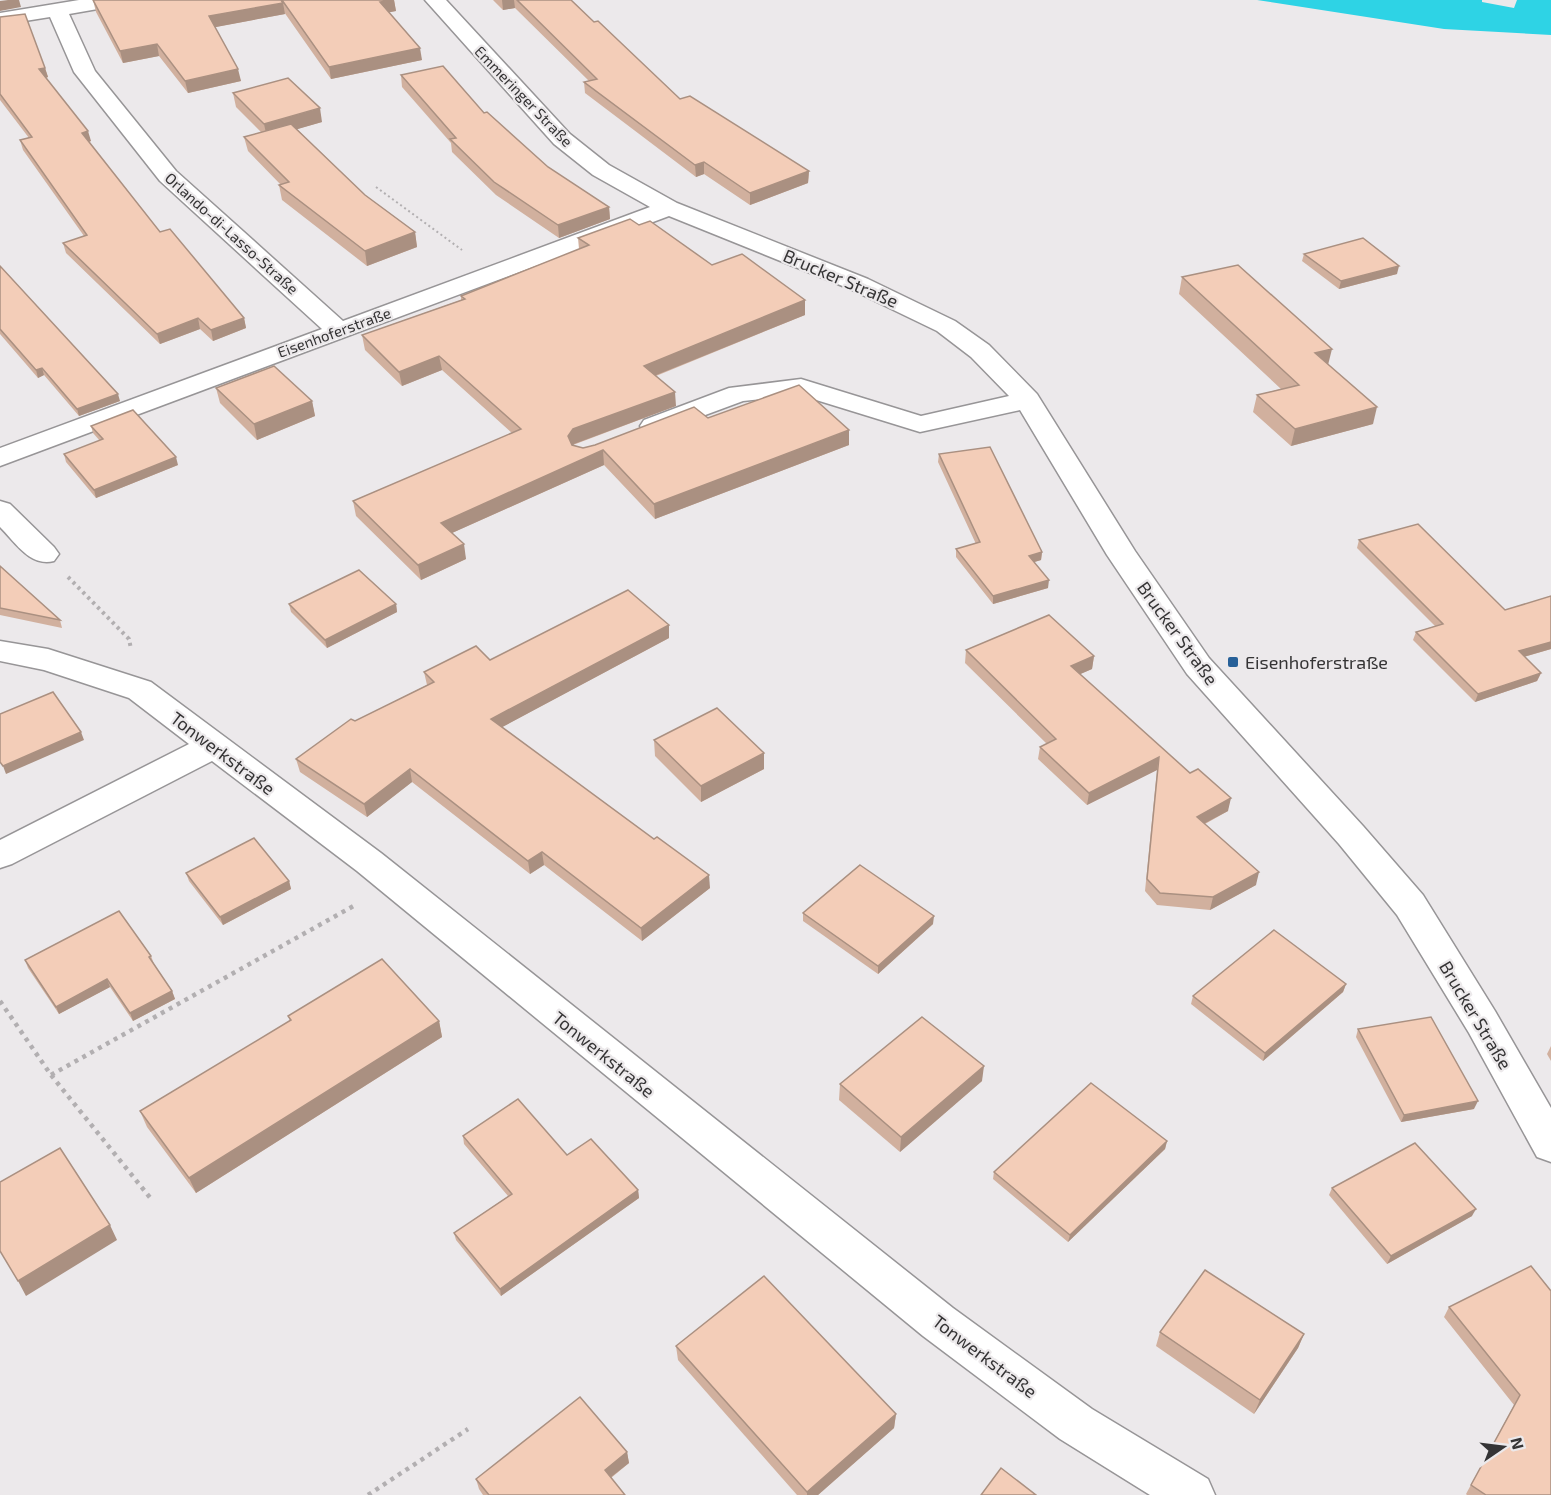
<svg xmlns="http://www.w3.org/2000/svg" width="1551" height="1495" font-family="'Exo 2',sans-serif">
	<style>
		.water { fill: #2ed3e5 }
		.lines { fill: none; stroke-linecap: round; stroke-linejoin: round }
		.minor-casing { stroke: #979597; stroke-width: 3 }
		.path-far2 { stroke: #b2afb1; stroke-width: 2; stroke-dasharray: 2 3; stroke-linecap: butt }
		.path-far1 { stroke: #b2afb1; stroke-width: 4; stroke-dasharray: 3 4; stroke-linecap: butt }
		.path { stroke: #b2afb1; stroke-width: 4.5; stroke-dasharray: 4 5; stroke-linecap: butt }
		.minor { fill: #fff; fill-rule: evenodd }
		.wall { fill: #d1b09e }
		.shaded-wall { fill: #aa9081 }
		.building { fill: #f3cdb8; stroke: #aa9081; stroke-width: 1.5 }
		.poi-dot { fill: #276098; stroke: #ece9eb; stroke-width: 2 }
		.labels { text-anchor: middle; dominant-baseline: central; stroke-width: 4.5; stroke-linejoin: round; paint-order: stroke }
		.far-street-label { font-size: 15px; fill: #353435; stroke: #ece9eb }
		.street-label { font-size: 18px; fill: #353435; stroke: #ece9eb }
		.poi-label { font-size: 18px; fill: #353435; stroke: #ece9eb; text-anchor: start }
	</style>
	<rect width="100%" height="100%" fill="#ece9eb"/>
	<path class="water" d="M1257 0H1482V2L1514 8 1517 0H1551V35L1444 29Z"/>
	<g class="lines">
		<g class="minor-casing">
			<g id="minor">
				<path d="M79 0H125L122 4 115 6 69 14 95 71 176 171 343 321 650 207 593 175 554 144 425 0H446L570 134 609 165 677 203 868 279 955 321 989 345 1037 394 1135 551 1209 658 1363 826 1423 895 1495 1011 1551 1108V1162L1537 1157 1469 1033 1397 915 1339 844 1187 674 1107 555 1020 410 920 432 800 395 743 401 654 434 644 432 640 426 644 420 729 388 801 379 921 416 1009 396 971 357 937 331 850 289 669 216 0 466V448L322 329 160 181 74 72 50 17 0 25V13Z"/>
				<path d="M0 501 10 504 54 547 59 554 54 561C30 567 16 543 0 527Z"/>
				<path d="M0 641 48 649 151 682 381 853 953 1308 1092 1409 1208 1479 1215 1495H1150L1060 1439 923 1336 357 871 212 761 12 864 0 868V840L189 744 129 698 44 670 0 661Z"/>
			</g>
		</g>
		<path class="path-far2" d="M376 187 462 250"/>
		<path class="path-far1" d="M68 577 129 639 131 649"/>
		<g class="path">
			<path d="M0 1001 51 1075 152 1200"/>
			<path d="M51 1075 357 904"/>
			<path d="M368 1495 468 1429"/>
		</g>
		<use href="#minor" class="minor"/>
	</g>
	<g class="wall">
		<path d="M93 0H394L396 11 389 12 422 60 331 79 284 12 285 14 215 27 241 81 188 93 159 56 123 63 96 12Z"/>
		<path d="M493 0H571L594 22 680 99 809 171 808 183 750 205 704 174 696 177 585 93 584 82 589 81 515 8 503 10Z"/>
		<path d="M0 17 45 68 48 77 46 78 91 141 89 142 160 232 244 318 246 328 213 341 200 329 160 344 66 253 63 243 84 236 23 150 20 140 29 138 0 100Z"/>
		<path d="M401 75 484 113 548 167 609 207 610 219 559 238 496 195 452 152 451 143 402 87Z"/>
		<path d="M233 93 322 122 297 129 365 195 415 232 417 247 367 266 282 200 279 185H281L248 151 244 137 261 132 236 107Z"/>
		<path d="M639 225 712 265 805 300V315L656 376 676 406 573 445 583 448 595 445 708 418 849 445 655 519 604 465 452 533 466 559 421 580 356 516 353 501 512 433 442 370 402 386 365 350 362 335 461 300V296L579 249 578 238Z"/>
		<path d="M1304 254 1397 274 1339 289 1302 261Z"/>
		<path d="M0 266 120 401 79 416 44 375 38 378 0 334Z"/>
		<path d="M1182 277 1373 424 1291 446 1253 412 1257 395 1281 389 1179 294Z"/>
		<path d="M216 388 312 401 315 416 257 440 220 403Z"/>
		<path d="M91 426 178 465 96 498 66 462 64 454 100 441 93 433Z"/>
		<path d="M939 454 1042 552 1041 560 1034 562 1048 588 993 604 956 557V549L976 544 938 462Z"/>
		<path d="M1359 540 1505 610 1551 596V649L1524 657 1541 673 1537 681 1475 702 1413 640 1416 632 1435 626 1357 548Z"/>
		<path d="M0 566 60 620 62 628 0 615Z"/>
		<path d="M289 604H396L397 612 327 648 291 612Z"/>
		<path d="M669 638 502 727 710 888 642 941 544 865 530 874 412 782 367 817 300 772 296 759 355 721 427 685 424 672 490 660Z"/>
		<path d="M966 650 1094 656 1092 669 1080 674 1228 811 1205 824 1256 885 1210 910 1157 905 1145 891 1157 770 1087 805 1038 759 1040 747 1047 744 965 663Z"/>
		<path d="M654 740 764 753V769L701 802 655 756Z"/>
		<path d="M186 873 289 881 291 889 223 925 189 881Z"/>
		<path d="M803 913 933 924 878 974 803 921Z"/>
		<path d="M151 956 154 964 172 991 175 999 133 1021 110 987 59 1014 28 968 25 960Z"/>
		<path d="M1346 984 1343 992 1263 1061 1191 1004 1193 996Z"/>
		<path d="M288 1016 439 1021 442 1037 196 1193 147 1127 140 1111 290 1021Z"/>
		<path d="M1358 1029 1474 1109 1401 1122 1356 1037Z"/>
		<path d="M1551 1046V1061L1547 1054Z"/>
		<path d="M982 1081 900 1152 839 1100 840 1084Z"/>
		<path d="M463 1136 567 1155 638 1190 639 1198 501 1296 456 1240 454 1233 508 1196 464 1144Z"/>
		<path d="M1167 1141 1165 1149 1068 1242 993 1179 994 1172Z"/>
		<path d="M1332 1188 1472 1216 1387 1264 1329 1195Z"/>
		<path d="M1551 1291V1495H1467L1466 1494 1514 1405 1444 1317 1449 1307Z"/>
		<path d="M1160 1332 1304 1334 1298 1348 1254 1414 1156 1346Z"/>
		<path d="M676 1346 896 1414 894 1428 818 1495H797L678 1360Z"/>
		<path d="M627 1452 629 1463 611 1478 625 1495H483L479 1489 476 1479Z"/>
	</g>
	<g class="shaded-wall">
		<path d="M8 0H19L21 7 0 11V1Z"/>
		<path d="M394 0 396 11 381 14 380 2Z"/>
		<path d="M502 0H514L515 8 503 10Z"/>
		<path d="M283 3 285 14 211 28 209 16Z"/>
		<path d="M157 44 159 56 123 63 120 51Z"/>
		<path d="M420 48 422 60 331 79 329 67Z"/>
		<path d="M45 68 48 77 42 79 39 69Z"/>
		<path d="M238 69 241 81 188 93 185 81Z"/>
		<path d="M320 108 322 122 267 138 264 124Z"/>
		<path d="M88 131 91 141 85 143 82 133Z"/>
		<path d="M704 162V174L696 177 695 165Z"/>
		<path d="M809 171 808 183 750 205V193Z"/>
		<path d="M609 207 610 219 559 238 558 225Z"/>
		<path d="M415 232 417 247 367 266 365 251Z"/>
		<path d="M1399 266 1397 274 1339 289 1341 281Z"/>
		<path d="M805 300V315L644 380V366Z"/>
		<path d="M198 318 200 329 160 344 157 334Z"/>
		<path d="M244 318 246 328 213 341 211 330Z"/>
		<path d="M1332 349 1328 365 1315 353Z"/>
		<path d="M439 356 442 370 402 386 399 372Z"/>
		<path d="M42 368 44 375 38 378 36 370Z"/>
		<path d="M675 392 676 406 574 444 569 451 568 436 573 429Z"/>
		<path d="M118 394 120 401 79 416 77 409Z"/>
		<path d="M312 401 315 416 257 440 254 424Z"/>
		<path d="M1377 407 1373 424 1291 446 1295 429Z"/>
		<path d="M849 430V445L655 519 654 504Z"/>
		<path d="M603 450 604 465 443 537 441 523Z"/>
		<path d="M176 457 178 465 96 498 94 490Z"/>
		<path d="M464 544 466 559 421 580 418 565Z"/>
		<path d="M1042 552 1041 560 1028 564 1029 556Z"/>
		<path d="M1049 580 1048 588 993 604V596Z"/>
		<path d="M396 604 397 612 327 648 325 640Z"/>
		<path d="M669 625V638L493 732 491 719Z"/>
		<path d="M1551 642V649L1516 659 1519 651Z"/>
		<path d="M1094 656 1092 669 1069 679 1071 666Z"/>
		<path d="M1541 673 1537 681 1475 702 1478 694Z"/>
		<path d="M81 732 84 740 6 774 3 766Z"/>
		<path d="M764 753V769L701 802V786Z"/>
		<path d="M1159 757 1157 770 1087 805 1089 793Z"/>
		<path d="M410 769 412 782 367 817 364 804Z"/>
		<path d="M1231 798 1228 811 1194 829 1197 817Z"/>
		<path d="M542 852 544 865 530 874 528 861Z"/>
		<path d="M1259 872 1256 885 1210 910 1213 897Z"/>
		<path d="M709 875 710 888 642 941 641 928Z"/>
		<path d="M289 881 291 889 223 925 220 917Z"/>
		<path d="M934 916 933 924 878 974V966Z"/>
		<path d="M107 979 110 987 59 1014 56 1007Z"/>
		<path d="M1346 984 1343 992 1263 1061 1265 1053Z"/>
		<path d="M172 991 175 999 133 1021 130 1013Z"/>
		<path d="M439 1021 442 1037 196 1193 189 1178Z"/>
		<path d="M984 1066 982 1081 900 1152 901 1137Z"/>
		<path d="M1478 1101 1474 1109 1401 1122 1404 1115Z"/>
		<path d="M1167 1141 1165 1149 1068 1242 1070 1235Z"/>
		<path d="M638 1190 639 1198 501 1296 500 1289Z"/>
		<path d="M1476 1209 1472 1216 1387 1264 1391 1256Z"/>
		<path d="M110 1225 117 1240 26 1296 18 1281Z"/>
		<path d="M1304 1334 1298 1348 1254 1414 1260 1400Z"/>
		<path d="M896 1414 894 1428 818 1495H807V1492Z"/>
		<path d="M627 1452 629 1463 606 1481 605 1470Z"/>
	</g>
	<g class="building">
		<path d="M93 0H281L283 3 209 16 238 69 185 81 157 44 120 51Z"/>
		<path d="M282 0H393L380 2 420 48 329 67Z"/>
		<path d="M517 0H571L594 22 598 21 680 99 690 96 809 171 750 193 704 162 695 165 584 82 597 79Z"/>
		<path d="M25 14 45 68 39 69 88 131 82 133 160 232 170 229 244 318 211 330 198 318 157 334 63 243 87 235 20 140 32 137 0 94V17Z"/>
		<path d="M443 66 484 113 487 112 548 167 609 207 558 225 494 182 450 139 456 138 401 75Z"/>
		<path d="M288 78 320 108 264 124 233 93Z"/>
		<path d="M291 124 365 195 415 232 365 251 279 185 289 182 244 137Z"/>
		<path d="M630 219 639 225 650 221 712 265 742 254 805 300 644 366 675 392 573 429 568 436 572 445 583 448 595 445 694 407 708 418 799 385 849 430 654 504 603 450 441 523 464 544 418 565 353 501 521 429 439 356 399 372 362 335 465 299 461 296 589 245 578 238Z"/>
		<path d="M1363 238 1399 266 1341 281 1304 254Z"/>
		<path d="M1238 265 1332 349 1315 353 1377 407 1295 429 1257 395 1299 385 1182 277Z"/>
		<path d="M0 266 118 394 77 409 42 368 36 370 0 329Z"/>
		<path d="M274 366 312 401 254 424 216 388Z"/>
		<path d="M133 410 176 457 94 490 64 454 103 439 91 426Z"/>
		<path d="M990 447 1042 552 1029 556 1049 580 993 596 956 549 980 542 939 454Z"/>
		<path d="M1418 524 1505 610 1551 596V642L1519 651 1541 673 1478 694 1416 632 1443 624 1359 540Z"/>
		<path d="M0 566 60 620 0 608Z"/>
		<path d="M359 570 396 604 325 640 289 604Z"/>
		<path d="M628 590 669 625 491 719 654 839 657 837 709 875 641 928 542 852 528 861 410 769 364 804 296 759 351 719 355 721 434 682 424 672 476 646 490 660Z"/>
		<path d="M1049 615 1094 656 1071 666 1190 773 1198 769 1231 798 1197 817 1259 872 1213 897 1160 893 1147 879 1159 757 1089 793 1040 747 1056 739 966 650Z"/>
		<path d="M53 692 81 732 3 766 0 762V714Z"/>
		<path d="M717 708 764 753 701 786 654 740Z"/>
		<path d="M254 838 289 881 220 917 186 873Z"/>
		<path d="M860 865 934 916 878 966 803 913Z"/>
		<path d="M119 911 151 956 149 957 172 991 130 1013 107 979 56 1007 25 960Z"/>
		<path d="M1274 930 1346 984 1265 1053 1193 996Z"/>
		<path d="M382 959 439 1021 189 1178 140 1111 291 1020 288 1016Z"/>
		<path d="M922 1017 984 1066 901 1137 840 1084Z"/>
		<path d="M1431 1017 1478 1101 1404 1115 1358 1029Z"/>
		<path d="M1091 1083 1167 1141 1070 1235 994 1172Z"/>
		<path d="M518 1099 567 1155 591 1139 638 1190 500 1289 454 1233 512 1194 463 1136Z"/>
		<path d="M1415 1143 1476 1209 1391 1256 1332 1188Z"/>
		<path d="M60 1148 110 1225 18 1281 0 1251V1182Z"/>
		<path d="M1531 1266 1551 1291V1495H1486L1471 1485 1520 1395 1449 1307Z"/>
		<path d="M1205 1270 1304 1334 1260 1400 1160 1332Z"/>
		<path d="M764 1276 896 1414 807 1492 676 1346Z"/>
		<path d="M580 1397 627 1452 605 1470 625 1495H489L476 1479Z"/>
		<path d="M1001 1468 1036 1495H981Z"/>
	</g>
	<rect class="poi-dot" x="1227" y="656" width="12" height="12" rx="3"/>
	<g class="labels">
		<g class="far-street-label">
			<text transform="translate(524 96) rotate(46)">Emmeringer Straße</text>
			<text transform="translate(232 233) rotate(42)">Orlando-di-Lasso-Straße</text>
			<text transform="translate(334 332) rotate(-20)">Eisenhoferstraße</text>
		</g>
		<g class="street-label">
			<text transform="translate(841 278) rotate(23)">Brucker Straße</text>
			<text transform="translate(1178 633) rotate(54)">Brucker Straße</text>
			<text transform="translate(223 753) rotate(37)">Tonwerkstraße</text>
			<text transform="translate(1476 1015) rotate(59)">Brucker Straße</text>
			<text transform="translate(604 1054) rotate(39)">Tonwerkstraße</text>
			<text transform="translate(985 1356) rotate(37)">Tonwerkstraße</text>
		</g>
		<g class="poi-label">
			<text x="1245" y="662">Eisenhoferstraße</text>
		</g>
	</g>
	<g transform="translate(1503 1447) rotate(76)" stroke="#ece9eb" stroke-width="4.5" paint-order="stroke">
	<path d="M0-4.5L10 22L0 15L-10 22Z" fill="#353435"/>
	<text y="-9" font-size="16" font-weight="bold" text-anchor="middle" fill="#353435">N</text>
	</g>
</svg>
